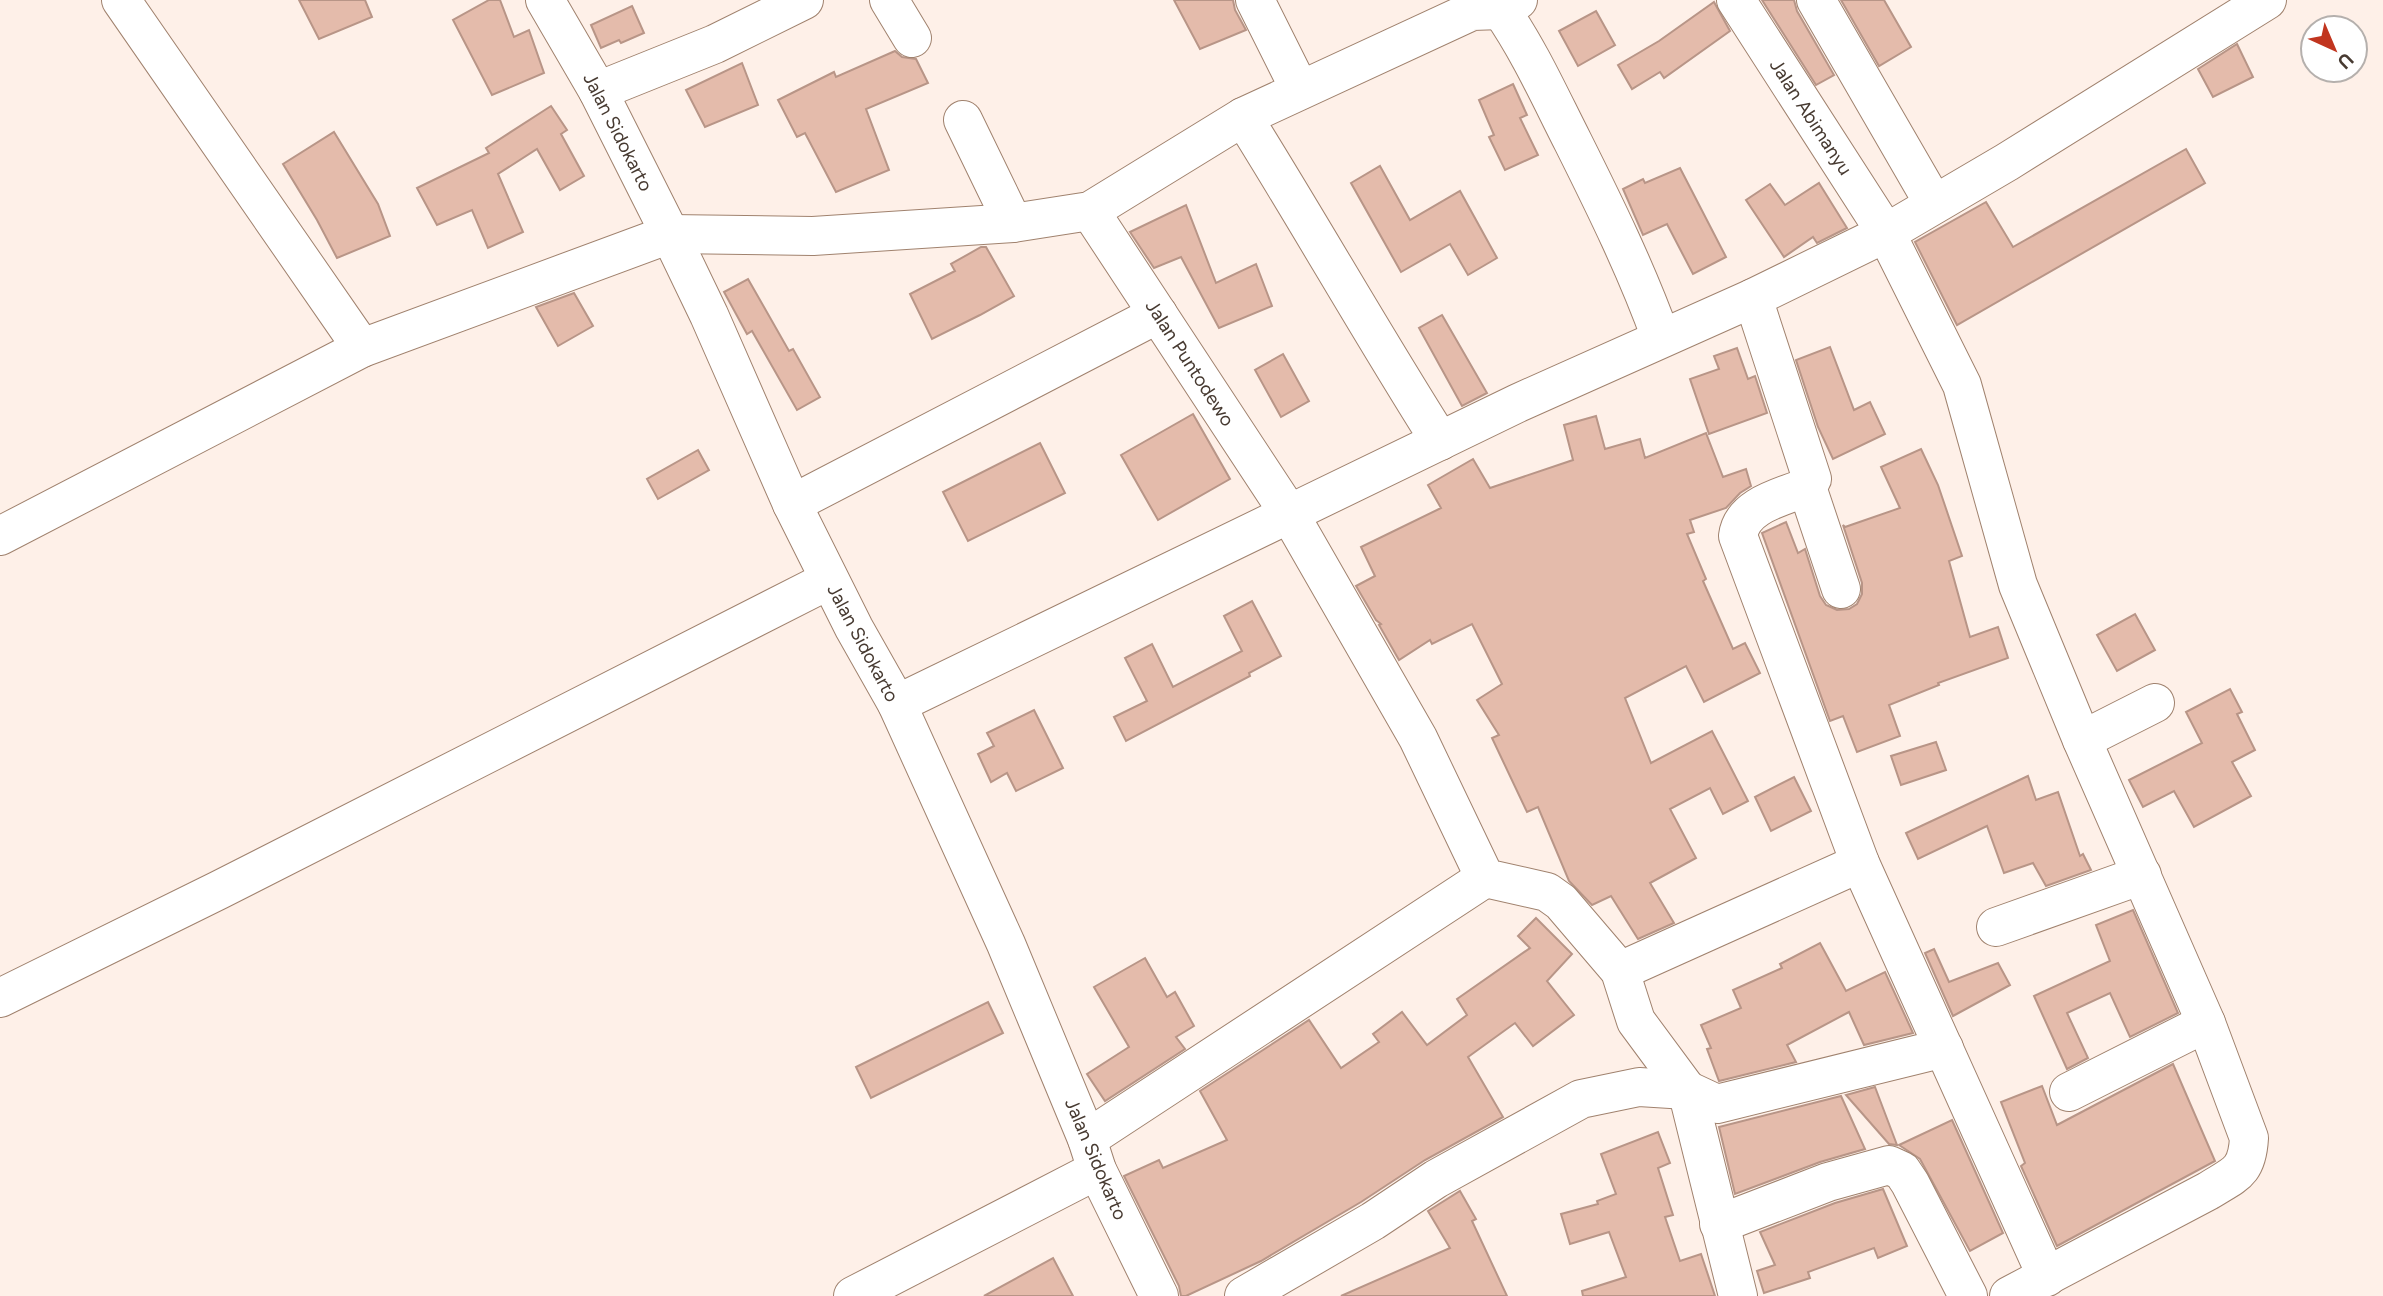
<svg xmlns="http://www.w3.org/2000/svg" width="2383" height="1296" font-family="Figtree,sans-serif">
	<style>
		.building { fill: #e4bbab; stroke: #b89587; stroke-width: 2 }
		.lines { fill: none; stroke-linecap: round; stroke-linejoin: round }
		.minor-casing { stroke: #a0826e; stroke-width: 40 }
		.minor { stroke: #fff; stroke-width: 38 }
		.labels { text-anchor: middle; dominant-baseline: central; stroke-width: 6; stroke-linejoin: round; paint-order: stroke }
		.street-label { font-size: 19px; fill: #473a31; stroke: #fff }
	</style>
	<rect width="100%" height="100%" fill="#fef0e8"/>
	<g class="building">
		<path d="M299 0H365L372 17 319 39Z"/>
		<path d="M489 0H500L514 37 529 30 544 73 492 95 453 20Z"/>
		<path d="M1174 0H1233L1235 10 1246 30 1200 49Z"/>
		<path d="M1762 0H1794L1797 11 1834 75 1816 85Z"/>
		<path d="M1841 0H1884L1911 47 1879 66Z"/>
		<path d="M1714 2 1730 31 1664 78 1660 72 1632 89 1618 65 1659 41Z"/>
		<path d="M632 6 644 33 621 43 619 40 601 48 591 25Z"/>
		<path d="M1596 11 1615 45 1578 66 1559 31Z"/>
		<path d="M2237 44 2253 77 2213 97 2198 69Z"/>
		<path d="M895 51 902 57 916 59 928 83 866 109 889 170 836 192 805 133 797 137 778 100 834 72 836 77Z"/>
		<path d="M742 63 758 105 705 127 686 90Z"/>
		<path d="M1513 84 1527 115 1520 118 1538 155 1505 170 1489 137 1494 135 1479 100Z"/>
		<path d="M551 106 567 130 561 134 584 176 560 190 537 149 498 174 523 232 488 248 472 210 437 225 417 188 489 153 486 148Z"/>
		<path d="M334 132 378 204 390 236 337 258 317 220 283 164Z"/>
		<path d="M2186 149 2205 183 1957 325 1915 242 1986 202 2013 247Z"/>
		<path d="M1380 166 1410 220 1460 191 1497 258 1468 275 1450 244 1401 272 1351 183Z"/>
		<path d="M1680 168 1726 257 1693 274 1667 224 1643 235 1623 189 1643 179 1645 183Z"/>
		<path d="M1819 183 1847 228 1817 243 1813 237 1784 257 1746 200 1770 184 1785 205Z"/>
		<path d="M1186 205 1216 283 1256 264 1272 306 1219 328 1181 257 1154 268 1130 232Z"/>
		<path d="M981 247H986L1014 296 980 315 932 339 910 294 955 271 951 264Z"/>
		<path d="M748 279 789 351 793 349 820 397 797 410 752 331 747 334 724 292Z"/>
		<path d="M574 293 593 326 558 346 536 307Z"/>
		<path d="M1442 315 1487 393 1462 406 1419 328Z"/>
		<path d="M1830 347 1854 410 1870 402 1885 434 1833 459 1818 427 1796 360Z"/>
		<path d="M1737 348 1748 379 1755 376 1767 413 1709 434 1690 379 1719 369 1714 356Z"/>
		<path d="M1283 354 1309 401 1281 417 1255 370Z"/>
		<path d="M1193 414 1230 479 1158 520 1121 455Z"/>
		<path d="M1596 416 1605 449 1640 439 1645 458 1706 433 1723 477 1746 469 1751 486 1740 493 1726 508 1690 520 1694 532 1687 534 1706 579 1703 581 1733 649 1745 643 1760 673 1704 702 1686 666 1625 698 1651 763 1712 731 1748 801 1723 814 1710 788 1670 809 1696 858 1650 883 1674 923 1638 939 1611 896 1592 905 1569 881 1538 807 1527 812 1492 738 1499 735 1477 700 1502 684 1472 624 1432 644 1430 640 1399 660 1379 625 1381 624 1376 620 1356 586 1375 576 1361 547 1441 508 1428 485 1473 459 1490 488 1573 460 1564 425Z"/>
		<path d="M1040 443 1065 493 968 541 943 492Z"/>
		<path d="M1921 449 1938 485 1962 556 1949 561 1970 637 1998 627 2008 658 1938 683 1939 685 1889 705 1900 736 1857 752 1843 716 1830 721 1762 533 1786 522 1798 553 1805 549 1820 596 1826 605 1837 610 1849 609 1857 604 1862 594V583L1843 525 1845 527 1900 508 1881 467Z"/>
		<path d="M698 450 709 470 658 499 647 479Z"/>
		<path d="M1252 601 1281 656 1249 673 1250 676 1126 741 1114 717 1147 701 1125 658 1152 644 1173 687 1242 651 1224 616Z"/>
		<path d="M2135 614 2155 650 2117 671 2097 635Z"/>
		<path d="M2230 689 2242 712 2237 714 2255 750 2232 762 2251 796 2194 827 2174 791 2143 807 2129 780 2202 743 2186 712Z"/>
		<path d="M1034 710 1063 768 1016 791 1007 773 991 782 978 754 994 746 987 733Z"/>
		<path d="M1936 742 1946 770 1901 785 1891 756Z"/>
		<path d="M2028 776 2036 800 2058 792 2080 856 2083 854 2091 870 2046 886 2033 863 2004 873 1987 826 1918 859 1906 833Z"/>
		<path d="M1794 777 1811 811 1771 831 1755 797Z"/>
		<path d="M2133 910 2178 1013 2130 1037 2110 993 2067 1013 2088 1058 2067 1069 2034 996 2110 961 2096 925Z"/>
		<path d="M1536 918 1572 954 1547 981 1574 1015 1533 1046 1515 1023 1468 1057 1503 1117 1425 1160 1361 1202 1261 1261 1186 1296H1181L1179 1286 1124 1176 1159 1160 1163 1168 1227 1140 1200 1091 1309 1020 1341 1068 1379 1042 1373 1034 1402 1012 1427 1045 1467 1015 1457 999 1530 948 1518 936Z"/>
		<path d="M1820 943 1846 991 1885 972 1913 1033 1864 1045 1849 1012 1787 1045 1796 1062 1719 1081 1707 1049 1711 1048 1701 1025 1741 1008 1733 990 1782 968 1780 964Z"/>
		<path d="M1934 949 1949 982 1998 963 2010 985 1953 1016 1925 953Z"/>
		<path d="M1145 958 1167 997 1175 992 1194 1026 1176 1037 1185 1049 1105 1101 1087 1074 1129 1047 1094 987Z"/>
		<path d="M988 1002 1003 1033 871 1098 856 1067Z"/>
		<path d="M2173 1064 2215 1161 2057 1246 2021 1166 2025 1163 2001 1102 2042 1086 2057 1125Z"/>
		<path d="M1875 1087 1897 1145 1889 1144 1846 1095Z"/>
		<path d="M1841 1096 1865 1149 1820 1162 1735 1194 1719 1127Z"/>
		<path d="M1952 1120 2003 1233 1970 1251 1920 1159 1899 1145Z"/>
		<path d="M1658 1132 1670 1163 1658 1168 1673 1215 1665 1217 1680 1261 1701 1254 1715 1296H1583L1582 1291 1626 1277 1609 1232 1570 1244 1561 1214 1598 1204 1597 1201 1616 1194 1601 1154Z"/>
		<path d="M1883 1189 1907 1246 1878 1258 1874 1248 1808 1272 1810 1278 1764 1293 1757 1271 1775 1265 1760 1232 1835 1203Z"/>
		<path d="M1460 1191 1476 1219 1472 1221 1507 1296H1341L1450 1248 1428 1211Z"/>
		<path d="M1053 1258 1073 1296H984Z"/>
	</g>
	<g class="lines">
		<g class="minor-casing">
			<g id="minor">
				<path d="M121 0 362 348"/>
				<path d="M545 0 598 91 670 234 709 315 792 504 854 628 897 704 1006 944 1087 1139 1097 1170 1159 1296"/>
				<path d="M889 0 912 38"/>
				<path d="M1255 0 1300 90"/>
				<path d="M1736 0 1886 233 1962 385 2018 585 2082 740 2206 1023 2249 1138C2247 1173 2235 1174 2208 1191L2009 1296"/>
				<path d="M1816 0 1934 204"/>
				<path d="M1501 10C1530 52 1550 97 1573 142 1605 206 1637 271 1661 338"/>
				<path d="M598 91 715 44 804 0"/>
				<path d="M1243 117C1310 224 1372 334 1440 441"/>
				<path d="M963 120 1013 223"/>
				<path d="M1090 211 1290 515 1418 738 1485 878 1547 892 1561 902 1620 971 1636 1021 1687 1090 1738 1296"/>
				<path d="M1753 298 1812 479 1807 487C1782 497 1742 505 1738 536L1860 863 2047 1277"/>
				<path d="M1807 487 1841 589"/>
				<path d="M792 504 1158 314"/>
				<path d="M0 536 362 348 670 234 813 236 1013 223 1090 211 1243 117 1472 11 1501 10 1518 0"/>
				<path d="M897 704 1518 403 1753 298 1886 233 2007 162 2267 0"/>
				<path d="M2082 740 2155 703"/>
				<path d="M1996 927 2142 875"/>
				<path d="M1620 971 1860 863"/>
				<path d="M0 998 219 890 829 580"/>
				<path d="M2069 1092 2206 1023"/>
				<path d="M1087 1139 1485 878"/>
				<path d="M1719 1224 1828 1182 1889 1165 1902 1171 1910 1183 1968 1296"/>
				<path d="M853 1296 1097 1170"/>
				<path d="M1244 1296 1373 1221 1436 1179 1581 1099 1639 1087 1687 1090 1717 1104 1944 1048"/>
			</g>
		</g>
		<use href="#minor" class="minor"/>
	</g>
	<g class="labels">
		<g class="street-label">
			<text transform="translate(1811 117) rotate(57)">Jalan Abimanyu</text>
			<text transform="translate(618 132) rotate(63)">Jalan Sidokarto</text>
			<text transform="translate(1190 363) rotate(57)">Jalan Puntodewo</text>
			<text transform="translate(863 643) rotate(62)">Jalan Sidokarto</text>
			<text transform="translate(1096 1159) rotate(67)">Jalan Sidokarto</text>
		</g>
	</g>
	<g transform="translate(2334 49) rotate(136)"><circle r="33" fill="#ffffff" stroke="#b5b0ad" stroke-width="2"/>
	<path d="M0-5L12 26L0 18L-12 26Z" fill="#c1351f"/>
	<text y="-10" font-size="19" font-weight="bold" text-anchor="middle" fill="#473a31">U</text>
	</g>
</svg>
